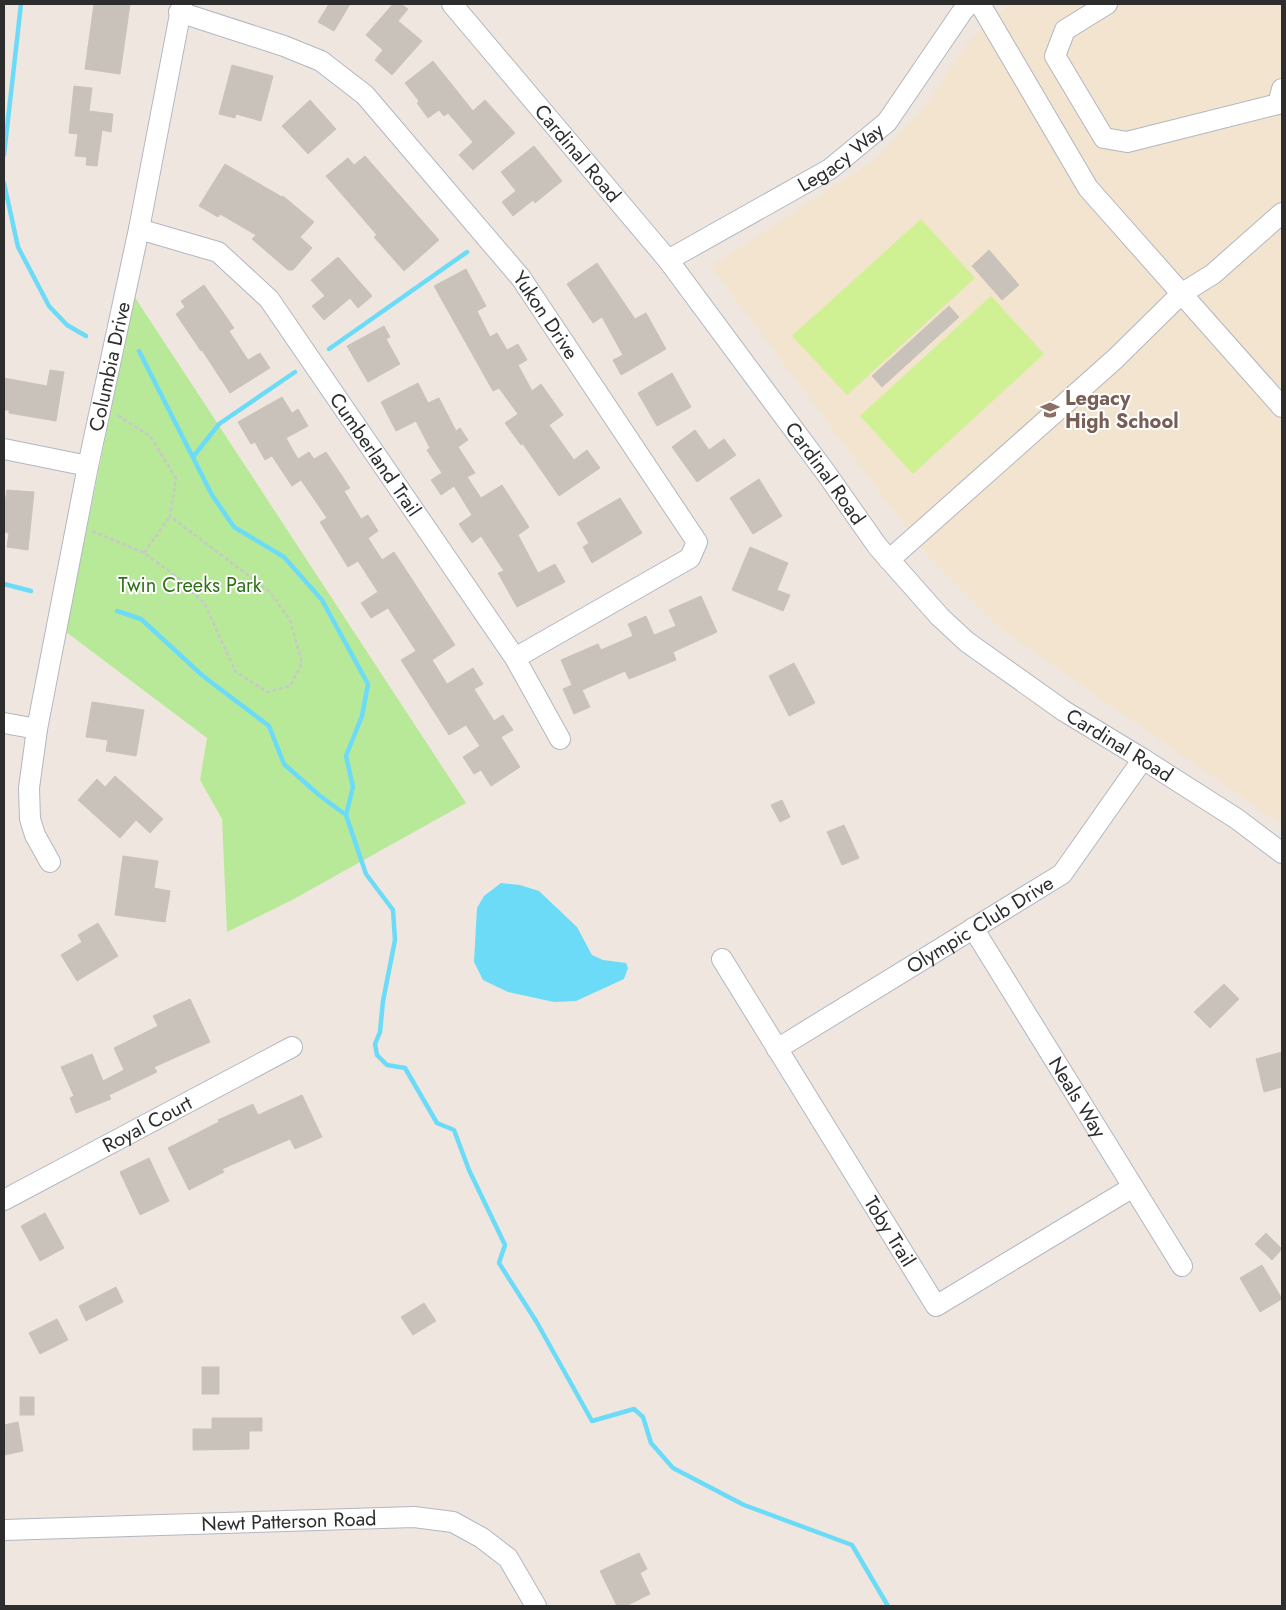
<svg xmlns="http://www.w3.org/2000/svg" width="1286" height="1610" font-family="Jost,sans-serif">
	<style>
		.education { fill: #f2e4ce }
		.green { fill: #b8e998 }
		.pitch { fill: #cff193 }
		.water { fill: #6cdbf8 }
		.lines { fill: none; stroke-linecap: round; stroke-linejoin: round }
		.stream { stroke: #6cdbf8; stroke-width: 4.5 }
		.building { fill: #c8c2ba; stroke: #cbc3b8 }
		.minor-casing { stroke: #b3b6c1; stroke-width: 22 }
		.path { stroke: #c8c8c8; stroke-width: 2.5; stroke-dasharray: 4 2.5; stroke-linecap: butt }
		.minor { stroke: #fff; stroke-width: 20 }
		.labels { text-anchor: middle; dominant-baseline: central; stroke-width: 4; stroke-linejoin: round; paint-order: stroke }
		.street-label { font-size: 20px; fill: #2d2d2d; stroke: #fff }
		.education-label { font-size: 20px; font-weight: bold; fill: #785e54; stroke: #fff; text-anchor: start }
		.park-label { font-size: 20px; fill: #2e7215; stroke: #fff }
	</style>
	<rect width="100%" height="100%" fill="#efe7df"/>
	<path class="education" d="M1009 4H1282V825L1000 628 926 554 711 266 876 159 929 101 968 42Z"/>
	<path class="green" d="M134 296 466 803 292 900 227 932 222 819 200 780 207 738 66 632Z"/>
	<g class="pitch">
		<path d="M921 219 975 278 847 395 792 336Z"/>
		<path d="M991 296 1044 354 913 474 860 416Z"/>
	</g>
	<path class="water" d="M501 883 520 885 539 891 577 927 592 955 603 960 626 963 628 968 624 979 576 1001 554 1002 508 992 483 980 474 962 477 908 484 896Z"/>
	<g class="lines">
		<g class="stream">
			<path d="M4 155 21 4"/>
			<path d="M4 183 18 247 49 306 67 325 86 336"/>
			<path d="M329 349 467 252"/>
			<path d="M139 351 212 495 234 527 284 557 322 600 368 684 362 716 346 756 353 787 346 815 366 874 393 910 395 940 383 1001 380 1032 375 1044 377 1055 387 1065 405 1068 437 1123 454 1130 469 1170 505 1245 499 1263 536 1321 592 1421 634 1409 643 1417 651 1443 673 1468 744 1505 852 1545 888 1606"/>
			<path d="M193 457 219 424 295 372"/>
			<path d="M4 584 31 591"/>
			<path d="M117 611 141 619 203 676 269 726 284 764 319 795 346 815"/>
		</g>
	</g>
	<g class="building">
		<path d="M94 4H130L120 74 85 69Z"/>
		<path d="M329 4H350L334 31 318 22Z"/>
		<path d="M393 4H401L408 9 398 21 422 41 392 75 375 60 383 50 366 35Z"/>
		<path d="M433 61 473 111 485 100 515 133 473 170 459 155 473 142 448 113 444 116 439 110 428 118 417 103 419 101 405 83Z"/>
		<path d="M232 65 273 76 261 121 236 114 235 118 219 114Z"/>
		<path d="M74 86 92 88 89 111 113 114 111 132 102 130 97 166 86 165 87 157 75 156 78 134 69 133Z"/>
		<path d="M310 100 336 129 308 154 282 126Z"/>
		<path d="M534 146 562 181 535 203 533 200 513 216 502 202 516 191 501 172Z"/>
		<path d="M365 156 439 240 404 271 374 237 377 235 326 176 348 158 354 165Z"/>
		<path d="M225 164 282 197 283 196 314 222 300 237 312 248 293 270H288L252 239 256 235 220 214 218 217 199 206Z"/>
		<path d="M989 250 1019 285 1002 300 972 266Z"/>
		<path d="M338 257 372 296 358 308 350 298 324 320 312 306 325 296 311 280Z"/>
		<path d="M597 263 635 319 646 313 666 349 621 375 613 360 623 355 602 317 593 323 567 284Z"/>
		<path d="M466 269 486 306 477 311 490 337 497 333 507 350 518 344 527 360 518 365 532 391 541 384 563 415 549 425 574 460 587 450 600 468 559 496 523 444 521 445 505 423 518 414 499 388 493 391 434 286Z"/>
		<path d="M204 285 234 328 229 331 248 360 260 353 270 368 230 393 202 350 201 351 176 314 185 307 181 301Z"/>
		<path d="M949 306 959 317 882 387 872 376Z"/>
		<path d="M384 326 390 337 386 339 400 364 368 382 347 346Z"/>
		<path d="M50 370 64 372 56 421 9 413V410H4V378L47 386Z"/>
		<path d="M672 373 691 407 657 426 638 393Z"/>
		<path d="M418 383 428 403 439 398 456 431 460 428 468 440 458 447 475 473 467 477 481 498 502 485 529 527 518 535 538 573 555 564 565 582 517 607 498 573 504 571 481 536 472 543 459 524 472 515 454 486 441 495 431 480 442 473 427 450 430 448 416 421 396 431 381 402Z"/>
		<path d="M282 397 292 413 298 409 308 426 286 438 298 459 309 452 314 459 326 452 350 488 344 491 361 519 368 515 378 531 368 538 382 560 394 552 455 645 432 660 447 684 473 668 483 684 474 689 494 721 503 715 513 730 501 737 520 767 491 786 481 770 474 774 463 757 480 746 466 725 449 735 401 660 416 651 388 608 371 618 361 603 378 592 358 561 348 567 320 522 327 518 301 480 292 486 272 456 265 460 255 442 251 444 238 422Z"/>
		<path d="M695 430 709 450 724 439 736 455 697 482 672 447Z"/>
		<path d="M759 479 782 516 753 534 730 498Z"/>
		<path d="M7 490 34 492 28 550 7 547 9 533 4 532V509Z"/>
		<path d="M620 498 642 533 592 563 583 547 589 543 577 523Z"/>
		<path d="M750 547 788 563 777 590 790 595 783 611 732 590Z"/>
		<path d="M701 596 717 632 673 652 676 660 629 679 625 671 582 690 590 707 574 714 563 689 572 685 561 660 598 644 601 650 633 636 628 624 646 616 654 635 676 626 669 610Z"/>
		<path d="M794 663 815 703 789 716 769 676Z"/>
		<path d="M92 702 144 710 136 756 106 751 108 740 86 737Z"/>
		<path d="M115 776 163 819 150 833 136 820 120 838 78 800 97 779 105 787Z"/>
		<path d="M782 800 790 817 780 822 771 805Z"/>
		<path d="M844 825 859 858 842 865 827 832Z"/>
		<path d="M123 856 158 861 154 888 170 891 165 922 115 915Z"/>
		<path d="M98 923 118 956 77 981 61 955 82 942 78 935Z"/>
		<path d="M1224 984 1239 999 1210 1028 1194 1012Z"/>
		<path d="M190 999 210 1042 154 1067 157 1072 109 1095 111 1099 76 1113 70 1098 74 1096 61 1067 92 1054 103 1081 124 1070 114 1048 158 1026 153 1016Z"/>
		<path d="M1282 1052V1087L1264 1092 1256 1059Z"/>
		<path d="M302 1095 322 1137 295 1149 290 1139 222 1169 224 1172 189 1190 168 1148 219 1122 218 1120 253 1104 258 1115Z"/>
		<path d="M149 1158 169 1201 140 1215 120 1172Z"/>
		<path d="M45 1213 64 1248 40 1261 21 1226Z"/>
		<path d="M1266 1233 1282 1249 1272 1260 1255 1244Z"/>
		<path d="M1262 1265 1282 1299 1260 1312 1240 1278Z"/>
		<path d="M116 1287 123 1302 86 1321 79 1306Z"/>
		<path d="M424 1303 436 1321 413 1335 401 1317Z"/>
		<path d="M57 1319 68 1340 40 1354 29 1333Z"/>
		<rect x="202" y="1367" width="17" height="27"/>
		<rect x="20" y="1397" width="14" height="18"/>
		<path d="M212 1418H262V1431H249V1449L193 1450V1429H212Z"/>
		<path d="M18 1422 23 1451 4 1455V1425Z"/>
		<path d="M639 1553 647 1569 640 1573 650 1594 626 1606H617L600 1571Z"/>
	</g>
	<g class="lines">
		<g class="minor-casing">
			<g id="minor">
				<path id="s1" d="M452 4 668 260 826 473 878 547 940 617 967 642 1064 711 1143 759 1237 819 1282 853"/>
				<path d="M980 4 1088 188 1282 407"/>
				<path d="M1107 4 1065 30 1055 56 1104 138 1127 142 1278 104 1282 89"/>
				<path id="s2" d="M179 12 284 46 321 61 365 95 521 278 697 542 690 558 515 658"/>
				<path id="s3" d="M139 229 218 252 269 299 515 658 560 739"/>
				<path id="s4" d="M668 260 830 169 887 122 962 12 969 4"/>
				<path d="M4 449 88 466"/>
				<path d="M889 560 1115 359 1181 294 1213 274 1282 213"/>
				<path d="M4 723 37 729"/>
				<path id="s5" d="M50 862 35 835 30 819 29 788 37 729 88 466 139 229 182 4"/>
				<path id="s6" d="M973 928 1182 1266"/>
				<path id="s7" d="M722 959 936 1306 1133 1187"/>
				<path id="s8" d="M777 1049 1062 874 1143 759"/>
				<path id="s9" d="M4 1200 292 1047"/>
				<path id="s10" d="M4 1530 414 1517 453 1522 482 1538 508 1558 536 1606"/>
			</g>
		</g>
		<g class="path">
			<path d="M92 531 144 553 176 576 204 603 236 672 267 692 290 686 302 663 290 620 270 592 170 516 176 478 150 436 117 415"/>
			<path d="M144 553 170 516"/>
		</g>
		<use href="#minor" class="minor"/>
	</g>
	<defs>
		<g id="school-bare" transform="scale(1.5)"><path d="M0-5L7-2L0 1L-7-2ZM-4 1L0 2.5L4 1V4Q0 6-4 4Z" fill="#8d6e63" stroke="#fff" stroke-width="2.5" paint-order="stroke"/></g>
	</defs>
	<g fill-rule="evenodd">
		<use href="#school-bare" x="1050" y="410"/>
	</g>
	<g class="labels">
		<g class="street-label">
			<text stroke="none"><textPath href="#s1" startOffset="195">Cardinal Road</textPath></text>
			<text stroke="none"><textPath href="#s4" startOffset="201">Legacy Way</textPath></text>
			<text stroke="none"><textPath href="#s2" startOffset="491">Yukon Drive</textPath></text>
			<text stroke="none"><textPath href="#s5" startOffset="508">Columbia Drive</textPath></text>
			<text stroke="none"><textPath href="#s3" startOffset="340">Cumberland Trail</textPath></text>
			<text stroke="none"><textPath href="#s1" startOffset="600">Cardinal Road</textPath></text>
			<text stroke="none"><textPath href="#s1" startOffset="1005">Cardinal Road</textPath></text>
			<text stroke="none"><textPath href="#s8" startOffset="238">Olympic Club Drive</textPath></text>
			<text stroke="none"><textPath href="#s6" startOffset="199">Neals Way</textPath></text>
			<text stroke="none"><textPath href="#s9" startOffset="162">Royal Court</textPath></text>
			<text stroke="none"><textPath href="#s7" startOffset="320">Toby Trail</textPath></text>
			<text stroke="none"><textPath href="#s10" startOffset="285">Newt Patterson Road</textPath></text>
		</g>
		<g class="education-label">
			<text x="1065" y="398">Legacy<tspan x="1065" dy="23">High School</tspan></text>
		</g>
		<g class="park-label">
			<text x="190" y="585">Twin Creeks Park</text>
		</g>
	</g>
	<rect width="1286" height="1610" fill="none" stroke="#2d2d2d" stroke-width="10"/>
</svg>
